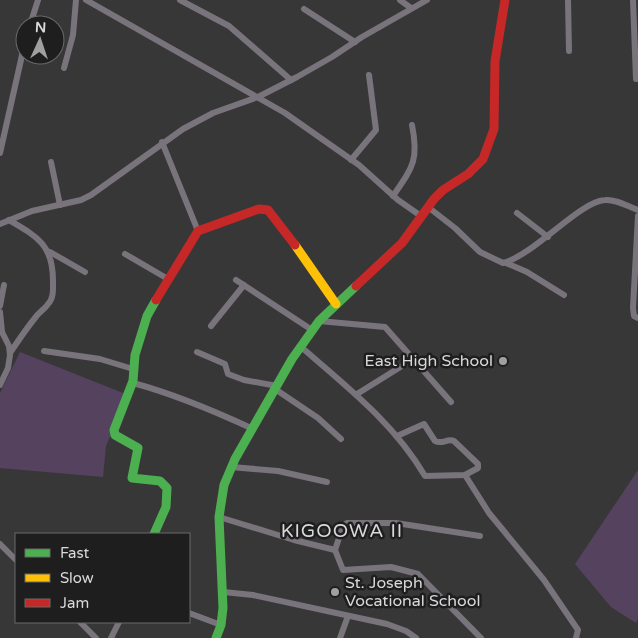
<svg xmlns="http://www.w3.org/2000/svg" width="638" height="638" font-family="'Varela Round',sans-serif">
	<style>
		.green { fill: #54425f }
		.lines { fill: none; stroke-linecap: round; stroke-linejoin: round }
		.street { stroke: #79747c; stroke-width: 6 }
		.fast { stroke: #4caf50; stroke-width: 9 }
		.slow { stroke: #ffc107; stroke-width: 9 }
		.jam { stroke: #c62828; stroke-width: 9 }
		.poi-dot { fill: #a1a0a1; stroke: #1f1e1f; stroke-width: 2 }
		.labels { text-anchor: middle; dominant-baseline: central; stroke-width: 5; stroke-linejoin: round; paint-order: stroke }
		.poi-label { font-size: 16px; fill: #d9d8da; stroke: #1f1e1f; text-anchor: end }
		.quarter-label { font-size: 19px; letter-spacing: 1px; fill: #d9d8da; stroke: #1f1e1f }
	</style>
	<rect width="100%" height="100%" fill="#383738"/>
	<g class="green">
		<path d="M20 352 128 395 106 446 103 477 0 468V393Z"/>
		<path d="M638 470V619L636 623 611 607 575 564Z"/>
	</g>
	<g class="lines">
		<g class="street">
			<path d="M86 0 285 113 359 165 398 200 421 216"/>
			<path d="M180 0 229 26 291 80"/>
			<path d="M400 0 411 8"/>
			<path d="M568 0 569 51"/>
			<path d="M633 0 636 79"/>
			<path d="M304 9 355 42"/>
			<path d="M30 25 38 0"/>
			<path d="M64 68 73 35 76 0"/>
			<path d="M162 142 198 231"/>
			<path d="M0 153 25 42"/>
			<path d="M351 160 376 130 369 75"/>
			<path d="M51 162 60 205"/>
			<path d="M393 196C413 167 419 160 412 125"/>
			<path d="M428 207 455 228 480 252 503 263C534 255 580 201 605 200 616 199 627 206 638 210"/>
			<path d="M517 213 548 237"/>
			<path d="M638 216 633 308 634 316 638 318"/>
			<path d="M9 220C38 237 53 245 53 281 53 289 54 298 48 304 45 309 39 312 35 318 26 329 18 341 10 353"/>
			<path d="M0 224 32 211 81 200 91 195 183 129 213 113 258 97 297 77 332 57 362 37 427 0"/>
			<path d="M50 252 85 272"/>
			<path d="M125 254 168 279"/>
			<path d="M506 263 527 272 564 295"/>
			<path d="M236 280 312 330"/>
			<path d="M0 306 4 285"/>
			<path d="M0 312 2 332 9 346 10 355 8 368 0 385"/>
			<path d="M319 321 385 327 451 402"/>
			<path d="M211 326 244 285"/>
			<path d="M300 346C346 386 394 423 425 476L465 475 478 468V464L454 441C447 438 442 445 435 441L424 424 397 436"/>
			<path d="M44 351 100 359 133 369"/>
			<path d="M197 352 225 364 228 374 244 380 277 386"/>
			<path d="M133 383C174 394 212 410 251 428"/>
			<path d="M275 389 318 418 341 439"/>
			<path d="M357 394 402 366"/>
			<path d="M231 467 278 471 327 482"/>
			<path d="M465 475 489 513 544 580 578 630 576 638"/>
			<path d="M219 517 294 540 335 550"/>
			<path d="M480 536 396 523H347L343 526 335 550 343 570 391 567 418 574 481 638"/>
			<path d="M0 544 16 560"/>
			<path d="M223 592 253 595 387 624 406 631 416 638"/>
			<path d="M189 613 221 625"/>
			<path d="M80 622 96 638"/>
			<path d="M111 638 119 622"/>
			<path d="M340 638 348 616"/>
		</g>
		<g class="fast">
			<path d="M154 534 166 507 167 488 160 481 132 478 138 448 115 435 114 430 133 381 135 355 147 316 156 300"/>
			<path d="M216 638 221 625 223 608 219 517 224 485 235 459 292 359 319 321 356 286"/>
		</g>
		<path class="slow" d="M295 245 336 304"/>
		<g class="jam">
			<path d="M356 286 402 243 434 199 443 190 468 174 483 159 494 129 495 61 505 0"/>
			<path d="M156 300 198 231 259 209 268 210 295 245"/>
		</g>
	</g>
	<g class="poi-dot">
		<circle cx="503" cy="361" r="5"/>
		<circle cx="335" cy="592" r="5"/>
	</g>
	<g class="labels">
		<g class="poi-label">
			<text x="493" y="361">East High School</text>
			<text x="345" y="583" text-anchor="start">St. Joseph<tspan x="345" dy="18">Vocational School</tspan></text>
		</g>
		<g class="quarter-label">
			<text x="342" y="531">KIGOOWA II</text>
		</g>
	</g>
	<rect x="15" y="533" width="175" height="90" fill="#1f1e1f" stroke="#69686a"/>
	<rect x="25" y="549" width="25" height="8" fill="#4caf50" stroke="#69686a"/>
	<text x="60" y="558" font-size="15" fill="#d9d8da">Fast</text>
	<rect x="25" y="574" width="25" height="8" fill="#ffc107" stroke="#69686a"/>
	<text x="60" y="583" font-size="15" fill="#d9d8da">Slow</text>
	<rect x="25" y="599" width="25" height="8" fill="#c62828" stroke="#69686a"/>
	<text x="60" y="608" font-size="15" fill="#d9d8da">Jam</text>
	<g transform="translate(40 40) rotate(3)"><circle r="24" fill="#1f1e1f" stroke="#69686a"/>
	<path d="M0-4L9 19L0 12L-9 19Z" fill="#a1a0a1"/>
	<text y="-8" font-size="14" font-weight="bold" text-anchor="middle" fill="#d9d8da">N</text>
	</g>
</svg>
